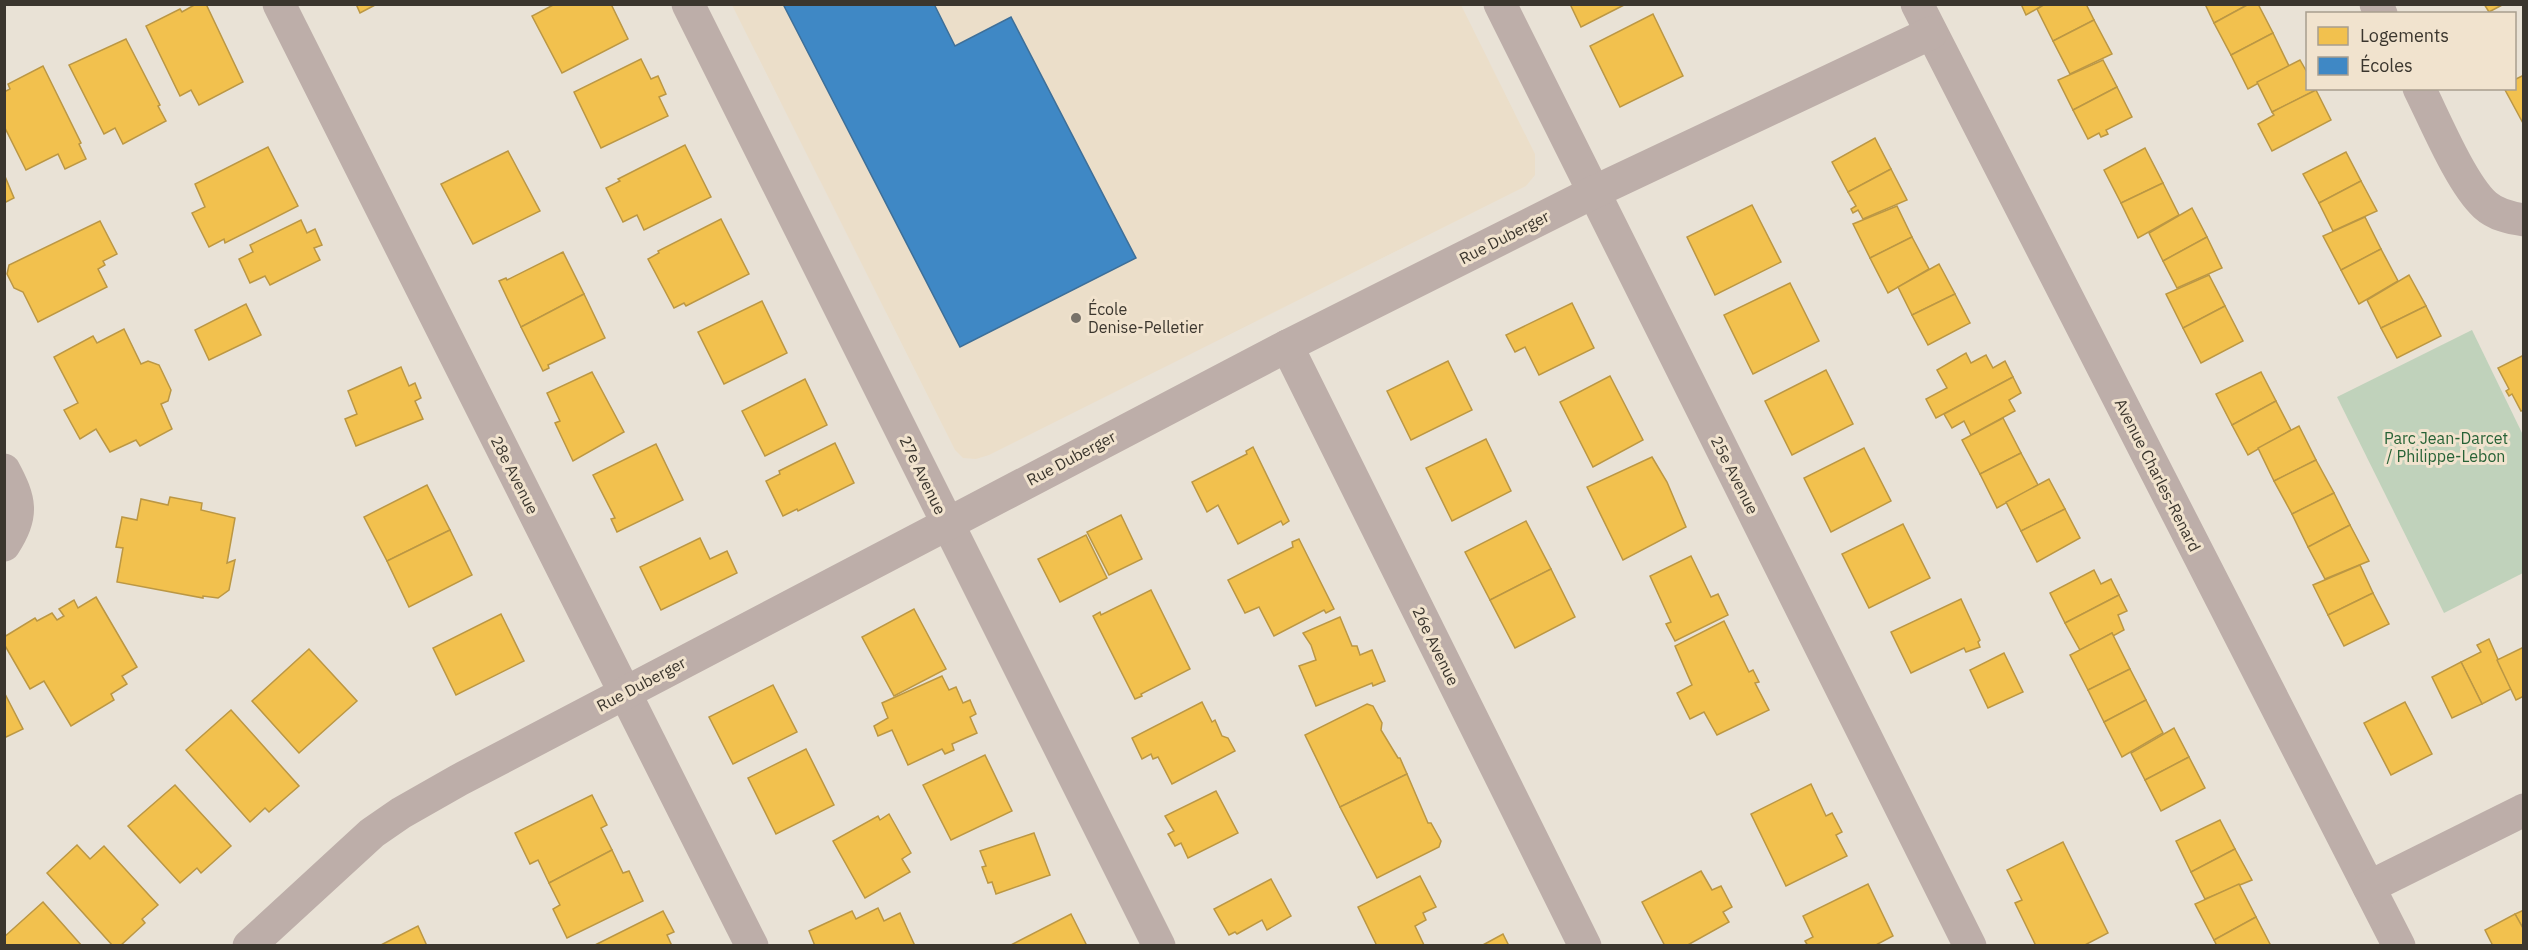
<svg xmlns="http://www.w3.org/2000/svg" width="2528" height="950" font-family="'IBM Plex Sans',sans-serif">
	<style>
		.built { fill: #ebdec9 }
		.green { fill: #c0d2bb }
		.homes { fill: #f2c14e; stroke: #bb9744; stroke-width: 1.5 }
		.schools { fill: #3f88c5; stroke: #3e6f98; stroke-width: 1.5 }
		.lines { fill: none; stroke-linecap: round; stroke-linejoin: round }
		.street { stroke: #bdaea9; stroke-width: 33 }
		.poi-dot { fill: #787269; stroke: #f1e3ce; stroke-width: 2 }
		.labels { text-anchor: middle; dominant-baseline: central; stroke-width: 6; stroke-linejoin: round; paint-order: stroke }
		.street-label { font-size: 16px; fill: #3b362e; stroke: #f1e3ce }
		.poi-label { font-size: 16px; fill: #3b362e; stroke: #f1e3ce; text-anchor: start }
		.park-label { font-size: 16px; fill: #276236; stroke: #f1e3ce }
	</style>
	<rect width="100%" height="100%" fill="#e9e2d6"/>
	<path class="built" d="M732 5H1461L1535 154V175L1526 186 989 455 976 459 963 458 955 450Z"/>
	<path class="green" d="M2472 330 2523 435V573L2444 613 2337 397Z"/>
	<g class="homes">
		<path d="M196 4H206L243 82 199 105 191 90 180 96 146 26 180 9 182 12Z"/>
		<path d="M356 4H377L360 13Z"/>
		<path d="M555 4H611L628 39 562 73 532 16Z"/>
		<path d="M1570 4H1626L1581 27Z"/>
		<path d="M2021 4H2045L2026 15Z"/>
		<path d="M2045 4H2086L2094 20 2053 41 2037 9Z"/>
		<path d="M2205 4H2249L2214 23Z"/>
		<path d="M2249 4H2258L2273 33 2231 55 2214 23Z"/>
		<path d="M2484 4H2504L2489 12Z"/>
		<path d="M1653 14 1683 76 1620 107 1590 46Z"/>
		<path d="M2094 20 2112 54 2070 74 2053 41Z"/>
		<path d="M2273 33 2289 66 2248 89 2231 55Z"/>
		<path d="M126 39 160 105 158 106 166 121 123 144 115 128 104 134 69 65Z"/>
		<path d="M641 59 651 79 658 76 666 94 659 97 668 116 601 148 574 92Z"/>
		<path d="M2103 60 2117 87 2073 110 2058 80Z"/>
		<path d="M2300 60 2308 74V88L2316 90 2272 112 2257 82Z"/>
		<path d="M43 66 81 143 79 144 86 159 65 169 58 154 26 170 4 126V92L10 89 8 84Z"/>
		<path d="M2524 75V125L2504 88H2514V80Z"/>
		<path d="M2117 87 2132 117 2106 130 2108 134 2101 137 2099 133 2088 139 2073 110Z"/>
		<path d="M2316 90 2331 120 2272 151 2258 124 2274 115 2272 112Z"/>
		<path d="M1875 138 1891 169 1848 192 1832 162Z"/>
		<path d="M685 145 711 197 644 230 637 215 623 222 606 188 620 181 618 179Z"/>
		<path d="M268 147 298 206 225 243 224 239 209 247 192 213 205 207 195 184Z"/>
		<path d="M2145 148 2163 183 2121 203 2104 170Z"/>
		<path d="M508 151 540 211 473 244 441 184Z"/>
		<path d="M2346 152 2361 181 2319 203 2303 174Z"/>
		<path d="M1891 169 1907 200 1863 219 1858 210 1853 213 1851 209 1856 206 1848 192Z"/>
		<path d="M4 174 14 198 4 203Z"/>
		<path d="M2361 181 2377 211 2333 231 2319 203Z"/>
		<path d="M2163 183 2179 215 2138 238 2121 203Z"/>
		<path d="M1752 205 1781 262 1715 295 1687 237Z"/>
		<path d="M1897 206 1912 237 1870 258 1853 224Z"/>
		<path d="M2192 208 2207 237 2163 261 2149 233Z"/>
		<path d="M2365 217 2381 249 2341 270 2323 236Z"/>
		<path d="M721 219 749 274 686 306 684 303 674 308 648 259 659 253 658 251Z"/>
		<path d="M301 220 307 233 315 229 322 245 314 248 320 260 270 285 265 276 250 283 239 259 253 252 250 245Z"/>
		<path d="M100 221 117 254 103 261 105 265 98 269 107 287 38 322 23 292 14 288 7 274 9 265Z"/>
		<path d="M1912 237 1929 269 1888 293 1870 258Z"/>
		<path d="M2207 237 2222 268 2177 288 2163 261Z"/>
		<path d="M2381 249 2398 281 2359 304 2341 270Z"/>
		<path d="M563 252 584 294 521 327 499 281 506 278 507 280Z"/>
		<path d="M1939 264 1955 294 1912 315 1898 287Z"/>
		<path d="M2209 275 2225 306 2183 328 2166 294Z"/>
		<path d="M2409 275 2426 306 2381 328 2367 300Z"/>
		<path d="M1790 283 1819 341 1753 374 1724 315Z"/>
		<path d="M584 294 605 338 548 365 549 368 543 371 521 327Z"/>
		<path d="M1955 294 1970 323 1928 345 1912 315Z"/>
		<path d="M762 301 787 353 724 384 698 332Z"/>
		<path d="M1572 303 1594 348 1539 375 1525 347 1515 352 1506 335Z"/>
		<path d="M246 304 261 335 209 360 195 330Z"/>
		<path d="M2225 306 2243 341 2201 363 2183 328Z"/>
		<path d="M2426 306 2441 336 2397 358 2381 328Z"/>
		<path d="M124 329 141 364 148 361 159 365 171 390 168 401 161 404 172 429 140 446 136 440 110 452 96 429 80 439 64 410 78 403 54 357 93 336 97 343Z"/>
		<path d="M1966 353 1971 363 1986 355 1993 368 2005 361 2013 377 1936 418 1926 399 1947 388 1937 370Z"/>
		<path d="M2524 355V410L2521 411 2512 394 2509 396 2506 391 2509 389 2498 368Z"/>
		<path d="M1448 361 1472 410 1411 440 1387 391Z"/>
		<path d="M401 367 409 386 415 383 421 398 415 401 423 419 356 446 345 419 357 414 348 391Z"/>
		<path d="M1826 370 1853 424 1792 455 1765 401Z"/>
		<path d="M592 372 624 432 573 461 555 423 560 421 547 393Z"/>
		<path d="M2261 372 2276 401 2232 425 2216 394Z"/>
		<path d="M1610 376 1643 440 1593 467 1560 402Z"/>
		<path d="M2013 377 2021 393 2009 400 2015 411 1971 435 1964 421 1952 428 1944 414Z"/>
		<path d="M805 379 827 425 765 456 742 411Z"/>
		<path d="M2276 401 2291 430 2248 455 2232 425Z"/>
		<path d="M2003 418 2021 453 1980 474 1962 440Z"/>
		<path d="M2299 426 2316 460 2274 481 2258 448Z"/>
		<path d="M1486 439 1511 491 1452 521 1426 468Z"/>
		<path d="M835 443 854 483 798 511 797 509 783 516 766 481 780 474 779 471Z"/>
		<path d="M656 444 683 500 617 532 611 519 615 518 593 475Z"/>
		<path d="M1253 447 1289 521 1283 525 1281 521 1238 544 1218 505 1207 512 1192 482 1247 454 1246 451Z"/>
		<path d="M1864 448 1891 501 1831 532 1804 478Z"/>
		<path d="M2021 453 2038 485 1997 508 1980 474Z"/>
		<path d="M1652 457 1667 482 1686 527 1623 560 1587 487Z"/>
		<path d="M2316 460 2334 493 2292 514 2274 481Z"/>
		<path d="M2049 479 2065 509 2021 531 2006 502Z"/>
		<path d="M427 485 450 530 387 561 364 517Z"/>
		<path d="M2334 493 2350 525 2308 547 2292 514Z"/>
		<path d="M170 497 202 503 201 510 235 518 227 563 235 560 229 590 218 598 203 596V598L117 582 123 548 116 547 122 517 137 520 141 499 168 505Z"/>
		<path d="M2065 509 2080 538 2037 562 2021 531Z"/>
		<path d="M1121 515 1142 559 1109 575 1087 532Z"/>
		<path d="M1526 521 1551 569 1490 600 1465 552Z"/>
		<path d="M1903 524 1930 578 1869 608 1842 554Z"/>
		<path d="M2350 525 2369 561 2325 579 2308 547Z"/>
		<path d="M450 530 472 575 409 607 387 561Z"/>
		<path d="M1086 535 1107 578 1060 602 1038 559Z"/>
		<path d="M700 538 710 559 727 551 737 573 661 610 640 567Z"/>
		<path d="M1299 539 1334 609 1326 613 1324 610 1274 636 1259 607 1245 613 1228 580 1293 547 1292 542Z"/>
		<path d="M1691 556 1711 597 1718 594 1728 615 1675 641 1666 624 1671 622 1650 576Z"/>
		<path d="M2360 565 2373 593 2328 615 2313 585Z"/>
		<path d="M1551 569 1575 617 1515 648 1490 600Z"/>
		<path d="M2094 570 2101 584 2111 579 2119 595 2065 623 2050 593Z"/>
		<path d="M1151 590 1190 669 1141 694 1142 696 1135 699 1093 616 1100 612 1101 615Z"/>
		<path d="M2373 593 2389 624 2344 646 2328 615Z"/>
		<path d="M2119 595 2127 611 2118 615 2124 630 2113 636 2112 633 2080 650 2065 623Z"/>
		<path d="M96 597 137 667 122 676 127 684 111 694 114 700 71 726 44 681 30 689 4 644V637L35 618 37 621 52 613 57 620 64 616 59 609 74 600 78 608Z"/>
		<path d="M1961 599 1980 640 1978 642 1980 647 1966 652 1964 648 1911 673 1891 632Z"/>
		<path d="M914 609 946 669 894 696 862 637Z"/>
		<path d="M501 614 524 661 456 695 433 648Z"/>
		<path d="M1340 617 1352 646H1357L1360 655 1372 650 1385 681 1373 686 1372 683 1316 706 1299 666 1316 660 1311 645 1303 633Z"/>
		<path d="M1724 621 1749 672 1753 670 1759 682 1755 683 1769 710 1717 735 1704 712 1690 719 1677 693 1692 685 1675 646Z"/>
		<path d="M2112 633 2130 669 2088 690 2070 655Z"/>
		<path d="M2489 639 2511 689 2482 704 2461 662 2481 652 2477 645Z"/>
		<path d="M2524 647V696L2516 700 2497 660Z"/>
		<path d="M309 649 357 701 299 753 252 701Z"/>
		<path d="M2004 653 2023 692 1988 708 1970 670Z"/>
		<path d="M2461 662 2482 704 2452 718 2432 677Z"/>
		<path d="M2130 669 2146 700 2104 722 2088 690Z"/>
		<path d="M942 676 949 690 956 687 963 703 970 700 976 714 970 717 977 733 952 744 954 750 945 754 942 749 908 765 892 730 878 736 874 726 888 718 882 703Z"/>
		<path d="M773 685 797 732 733 764 709 717Z"/>
		<path d="M4 692 23 729 4 738Z"/>
		<path d="M2146 700 2163 733 2122 757 2104 722Z"/>
		<path d="M1202 702 1212 722 1215 720 1222 736 1228 738 1235 751 1172 784 1158 757 1153 759 1151 754 1142 759 1132 738Z"/>
		<path d="M2405 702 2432 754 2391 775 2364 723Z"/>
		<path d="M1367 704 1373 706 1382 723 1381 730 1398 758H1400L1407 774 1340 807 1305 735Z"/>
		<path d="M231 710 299 786 269 812 265 808 250 822 186 750Z"/>
		<path d="M2174 728 2189 757 2145 780 2131 753Z"/>
		<path d="M806 749 834 805 776 834 748 778Z"/>
		<path d="M985 755 1012 811 951 840 923 785Z"/>
		<path d="M2189 757 2205 788 2161 811 2145 780Z"/>
		<path d="M1407 774 1428 823H1431L1441 841 1439 847 1377 878 1340 807Z"/>
		<path d="M1811 784 1826 816 1832 813 1842 832 1836 835 1847 856 1786 886 1751 814Z"/>
		<path d="M175 785 231 846 201 873 197 868 180 883 128 826Z"/>
		<path d="M1216 791 1238 833 1188 858 1181 843 1175 846 1168 834 1174 831 1165 816Z"/>
		<path d="M592 795 607 825 601 828 612 850 549 883 538 860 530 864 515 833Z"/>
		<path d="M889 814 911 853 902 859 910 872 865 898 833 841 878 816 880 820Z"/>
		<path d="M2220 820 2235 849 2191 872 2176 841Z"/>
		<path d="M1034 833 1050 875 996 894 992 882 988 883 982 867 986 866 980 851Z"/>
		<path d="M2063 842 2108 933 2083 946H2036L2015 903 2022 900 2007 870Z"/>
		<path d="M77 845 90 859 104 846 158 905 142 919 145 923 120 946H113L47 873Z"/>
		<path d="M2235 849 2252 880 2205 899 2191 872Z"/>
		<path d="M612 850 623 873 629 871 643 901 567 938 553 909 560 905 549 883Z"/>
		<path d="M1701 871 1712 890 1721 886 1732 907 1723 912 1729 922 1686 946H1665L1642 902Z"/>
		<path d="M1420 876 1436 907 1423 913 1426 920 1415 926 1424 945 1377 946 1358 907Z"/>
		<path d="M1271 879 1291 916 1267 930 1262 920 1237 934 1235 932 1229 935 1214 909Z"/>
		<path d="M1868 884 1893 936 1874 946H1808L1805 941 1813 937 1803 916Z"/>
		<path d="M2239 884 2256 917 2214 940 2195 904Z"/>
		<path d="M43 902 82 946H4V937Z"/>
		<path d="M878 908 884 921 900 913 915 946H815L809 931 852 911 856 919Z"/>
		<path d="M2524 910V930L2515 914Z"/>
		<path d="M663 911 674 932 667 935 672 946H593Z"/>
		<path d="M1071 914 1087 946H1009Z"/>
		<path d="M2515 914 2524 930V946H2493L2485 930Z"/>
		<path d="M2256 917 2271 946H2217L2214 940Z"/>
		<path d="M418 926 427 946H379Z"/>
		<path d="M1503 934 1509 946H1481Z"/>
	</g>
	<path class="schools" d="M783 4H934L955 46 1011 17 1136 258 960 347Z"/>
	<g class="lines">
		<g class="street">
			<path d="M279 4 752 946"/>
			<path d="M688 4 1159 946"/>
			<path d="M1500 4 1970 946"/>
			<path d="M1917 4 2399 946"/>
			<path d="M2376 4 2381 14"/>
			<path d="M2419 88C2435 120 2461 183 2485 205 2496 215 2510 218 2524 220"/>
			<path d="M1287 346 1585 946"/>
			<path d="M4 470C20 500 24 515 4 545"/>
			<path d="M2369 887 2524 810"/>
			<path d="M249 946 372 833 401 813 459 780 1287 346 1594 192 1931 33"/>
		</g>
	</g>
	<circle class="poi-dot" cx="1076" cy="318" r="6"/>
	<g class="labels">
		<g class="street-label">
			<text transform="translate(1504 237) rotate(-27)">Rue Duberger</text>
			<text transform="translate(1071 458) rotate(-28)">Rue Duberger</text>
			<text transform="translate(515 475) rotate(63)">28e Avenue</text>
			<text transform="translate(923 475) rotate(64)">27e Avenue</text>
			<text transform="translate(1735 475) rotate(63)">25e Avenue</text>
			<text transform="translate(2158 475) rotate(63)">Avenue Charles-Renard</text>
			<text transform="translate(1436 646) rotate(64)">26e Avenue</text>
			<text transform="translate(641 684) rotate(-28)">Rue Duberger</text>
		</g>
		<g class="poi-label">
			<text x="1088" y="309">École<tspan x="1088" dy="18">Denise-Pelletier</tspan></text>
		</g>
		<g class="park-label">
			<text x="2446" y="438">Parc Jean-Darcet<tspan x="2446" dy="18">/ Philippe-Lebon</tspan></text>
		</g>
	</g>
	<rect width="2528" height="950" fill="none" stroke="#3b362e" stroke-width="12"/>
	<rect x="2306" y="12" width="210" height="78" fill="#f1e3ce" stroke="#a89e8e" stroke-width="1.5"/>
	<rect x="2318" y="27" width="30" height="18" fill="#f2c14e" stroke="#a89e8e" stroke-width="1.5"/>
	<text x="2360" y="42" font-size="18" fill="#3b362e">Logements</text>
	<rect x="2318" y="57" width="30" height="18" fill="#3f88c5" stroke="#a89e8e" stroke-width="1.5"/>
	<text x="2360" y="72" font-size="18" fill="#3b362e">Écoles</text>
</svg>
